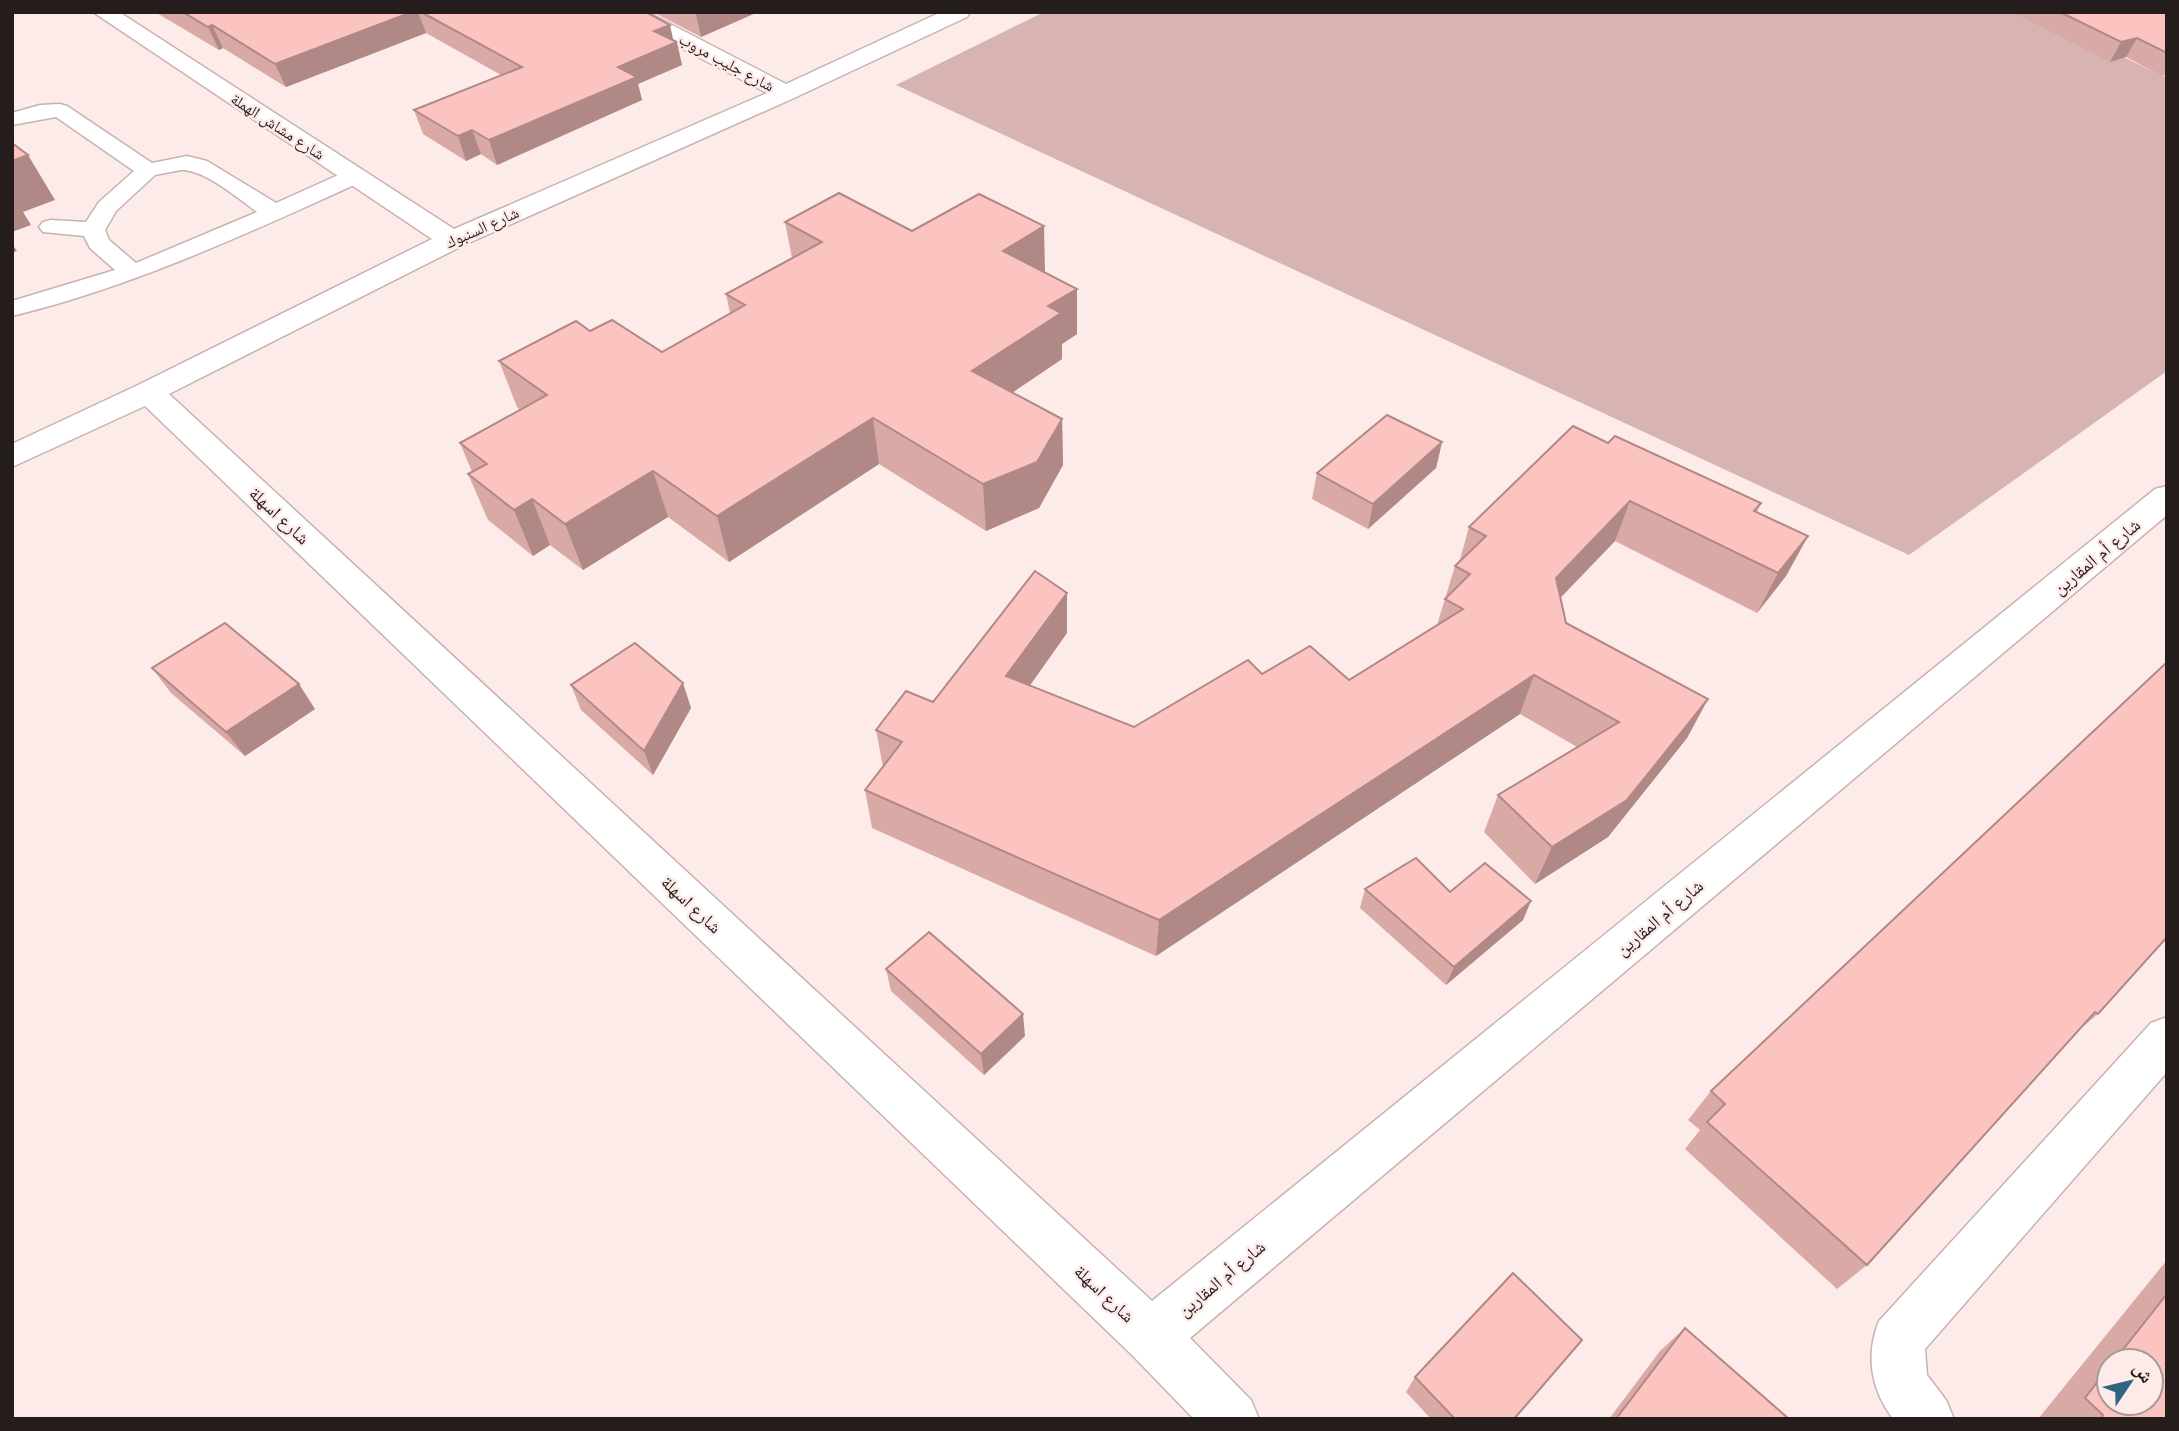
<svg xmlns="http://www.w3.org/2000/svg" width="2179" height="1431" font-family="'Noto Sans','Noto Naskh Arabic',sans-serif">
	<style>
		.green { fill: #d7b4b2 }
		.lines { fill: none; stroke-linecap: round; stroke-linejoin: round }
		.lane-casing { stroke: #c8b2b1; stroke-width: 3 }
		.street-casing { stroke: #c8b2b1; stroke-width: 3 }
		.lane { fill: #fff; fill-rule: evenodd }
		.street { fill: #fff; fill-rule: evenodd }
		.wall { fill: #d9a9a5; fill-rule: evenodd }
		.shaded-wall { fill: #b08986 }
		.building { fill: #fcc4c0; stroke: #b08986; stroke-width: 2 }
		.labels { text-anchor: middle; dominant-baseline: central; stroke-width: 5; stroke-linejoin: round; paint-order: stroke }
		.far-street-label { font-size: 16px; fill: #251d1c; stroke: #fdebe9 }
		.street-label { font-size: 18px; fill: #251d1c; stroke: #fdebe9 }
	</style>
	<rect width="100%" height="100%" fill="#fdebe9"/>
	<path class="green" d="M1044 12H2030L2167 78V371L1909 555 896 85Z"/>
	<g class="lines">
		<g class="lane-casing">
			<path id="lane" d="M60 104 67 106 152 163 187 156 207 161 276 203 347 171H363L366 176 363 181C248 233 135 286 12 316V301L115 270 90 248 84 236 43 232 39 227 43 222 51 220 86 222 99 202 134 171 56 117 12 125V113L40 105ZM181 170C204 169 239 199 257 212L136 263 109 240 105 230 116 211 155 175Z"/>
		</g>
		<g class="street-casing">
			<g id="street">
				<path d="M93 12H119L454 229 767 93 622 17 619 12H647L786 84 941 12H970L967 17 794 98 462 246 169 394 1152 1301 2155 489 2167 486V515L1190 1338 1251 1400 1259 1419H1194L1132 1355 145 406 12 467V444L138 385 432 239Z"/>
				<path d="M2167 1017V1072L1925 1349 1927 1375 1946 1400 1954 1419H1893C1871 1390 1865 1355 1879 1321L2151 1023Z"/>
			</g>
		</g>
		<use href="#lane" class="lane"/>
		<use href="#street" class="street"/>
	</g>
	<g class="wall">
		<path d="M155 12H646L673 40 682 65 638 84 642 100 497 165 481 154 466 161 423 134 414 110 501 75 426 33 286 87 223 48 219 50Z"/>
		<path d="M653 12H758L701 37Z"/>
		<path d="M2012 12H2167V75L2162 76 2126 57 2110 62Z"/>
		<path d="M785 222 912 231 1045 271 1044 272 1077 334 1062 344V359L1012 393 1062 419 1063 465 1039 508 986 531 879 464 729 562 668 517 583 570 550 545 533 556 488 520 468 474 472 472 460 443 520 410 517 407 499 361 590 331 662 352 730 313 726 294 792 258Z"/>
		<path d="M1442 442 1436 468 1368 529 1312 499 1317 473Z"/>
		<path d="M1608 443 1761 503 1757 512 1808 536 1786 576 1757 613 1615 541 1560 598 1566 623 1708 699 1687 738 1608 837 1535 884 1484 832 1498 795 1577 747 1520 714 1156 956 872 828 865 790 883 767 876 730 933 702 1067 633 1030 685 1134 727 1262 674 1349 680 1437 625 1455 566 1459 563 1469 527Z"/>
		<path d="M2167 662 2098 1014 2075 1033 1867 1265 1837 1289 1685 1149 1700 1130 1688 1120 1711 1091Z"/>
		<path d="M152 668 315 709 245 756 171 693Z"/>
		<path d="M571 685 691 708 653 775 581 710Z"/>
		<path d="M1365 889 1450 892 1523 920 1446 985 1360 908Z"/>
		<path d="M886 969 1025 1036 984 1075 891 991Z"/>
		<path d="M2167 1260V1419H2038ZM2109 1361H2151L2109 1403Z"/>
		<path d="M1685 1328 1789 1419H1609L1660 1351Z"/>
		<path d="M1415 1377 1514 1419H1431L1406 1392Z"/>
	</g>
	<g class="shaded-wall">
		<path d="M412 12H418L426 33 286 87 275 64Z"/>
		<path d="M700 12H758L701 37 696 14Z"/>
		<path d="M212 25 223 48 219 50 208 27Z"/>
		<path d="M670 25 674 43 677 42 682 65 638 84 642 100 497 165 489 140 654 31Z"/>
		<path d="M2137 38 2126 57 2110 62 2121 42Z"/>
		<path d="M472 130 481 154 466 161 458 136Z"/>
		<path d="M28 155 55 200 23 212 31 225 12 232V161Z"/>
		<path d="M1044 226 1045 271 1005 296 1003 251Z"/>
		<path d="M12 244 17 251 12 253Z"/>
		<path d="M1077 289V334L1062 344V359L976 417 972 371 1048 306Z"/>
		<path d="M873 418 879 464 729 562 717 516Z"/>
		<path d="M1062 419 1063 465 1039 508 986 531 983 484Z"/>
		<path d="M1442 442 1436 468 1368 529 1373 504Z"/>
		<path d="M653 471 668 517 583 570 565 524Z"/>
		<path d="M532 499 550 545 533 556 514 510Z"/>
		<path d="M1630 501 1615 541 1541 618 1556 578Z"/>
		<path d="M1808 536 1786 576 1757 613 1778 573Z"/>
		<path d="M1067 593V633L1009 715 1006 676Z"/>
		<path d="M1534 675 1520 714 1156 956 1159 920Z"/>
		<path d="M683 683 691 708 653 775 644 751Z"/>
		<path d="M299 684 315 709 245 756 226 732Z"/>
		<path d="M1708 699 1687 738 1608 837 1535 884 1552 847Z"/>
		<path d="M1531 901 1523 920 1446 985 1454 967Z"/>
		<path d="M1023 1014 1025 1036 984 1075 981 1054Z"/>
	</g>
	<g class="building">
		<path d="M183 12H412L275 64 212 25 208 27Z"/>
		<path d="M421 12H646L670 25 654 31 677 42 618 67 637 77 489 140 472 130 458 136 414 110 522 67Z"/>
		<path d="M2060 12H2163L2167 14V53L2137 38 2121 42Z"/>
		<path d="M12 143 28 155 12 161Z"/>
		<path d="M839 193 912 231 979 194 1044 226 1003 251 1077 289 1048 306 1061 313 972 371 1062 419 1037 462 983 484 873 418 717 516 653 471 565 524 532 499 514 510 468 474 487 464 460 443 547 395 499 361 576 321 590 331 612 320 662 352 745 305 726 294 822 242 785 222Z"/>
		<path d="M1387 415 1442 442 1373 504 1317 473Z"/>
		<path d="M1573 426 1608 443 1615 436 1761 503 1754 511 1808 536 1778 573 1630 501 1556 578 1566 623 1708 699 1627 800 1552 847 1498 795 1619 722 1534 675 1159 920 865 790 902 742 876 730 906 691 933 702 1035 571 1067 593 1006 676 1134 727 1248 660 1262 674 1310 646 1349 680 1463 609 1445 599 1470 574 1455 566 1486 536 1469 527Z"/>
		<path d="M225 623 299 684 226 732 152 668Z"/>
		<path d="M635 643 683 683 644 751 571 685Z"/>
		<path d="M2167 662V937L2098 1014 2095 1012 1867 1265 1707 1122 1725 1104 1711 1091Z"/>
		<path d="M1416 858 1450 892 1485 863 1531 901 1454 967 1365 889Z"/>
		<path d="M929 932 1023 1014 981 1054 886 969Z"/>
		<path d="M1513 1273 1582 1340 1514 1419H1455L1415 1377Z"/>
		<path d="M2167 1294V1419H2101L2103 1415 2085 1398 2109 1367V1403H2151V1361H2114Z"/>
		<path d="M1685 1328 1789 1419H1616Z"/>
	</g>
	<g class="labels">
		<g class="far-street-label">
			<text transform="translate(727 62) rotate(28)">شارع جليب مروب</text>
			<text transform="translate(278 126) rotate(33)">شارع مشاش الهملة</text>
			<text transform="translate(482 227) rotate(-24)">شارع السنبوك</text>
		</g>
		<g class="street-label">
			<text transform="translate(280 515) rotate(43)">شارع اسهلة</text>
			<text transform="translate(2096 556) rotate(-40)">شارع أم المقارين</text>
			<text transform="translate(692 904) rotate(43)">شارع اسهلة</text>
			<text transform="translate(1659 917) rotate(-40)">شارع أم المقارين</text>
			<text transform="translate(1221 1278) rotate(-40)">شارع أم المقارين</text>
			<text transform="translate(1105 1293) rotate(43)">شارع اسهلة</text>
		</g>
	</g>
	<rect width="2179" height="1431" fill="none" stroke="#251d1c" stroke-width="28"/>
	<g transform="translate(2130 1382) rotate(55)"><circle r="33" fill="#fdebe9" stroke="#a79997" stroke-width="2"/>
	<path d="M0-5L12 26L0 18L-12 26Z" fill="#2e6580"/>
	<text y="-10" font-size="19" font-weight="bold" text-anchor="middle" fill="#251d1c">ش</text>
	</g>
</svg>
